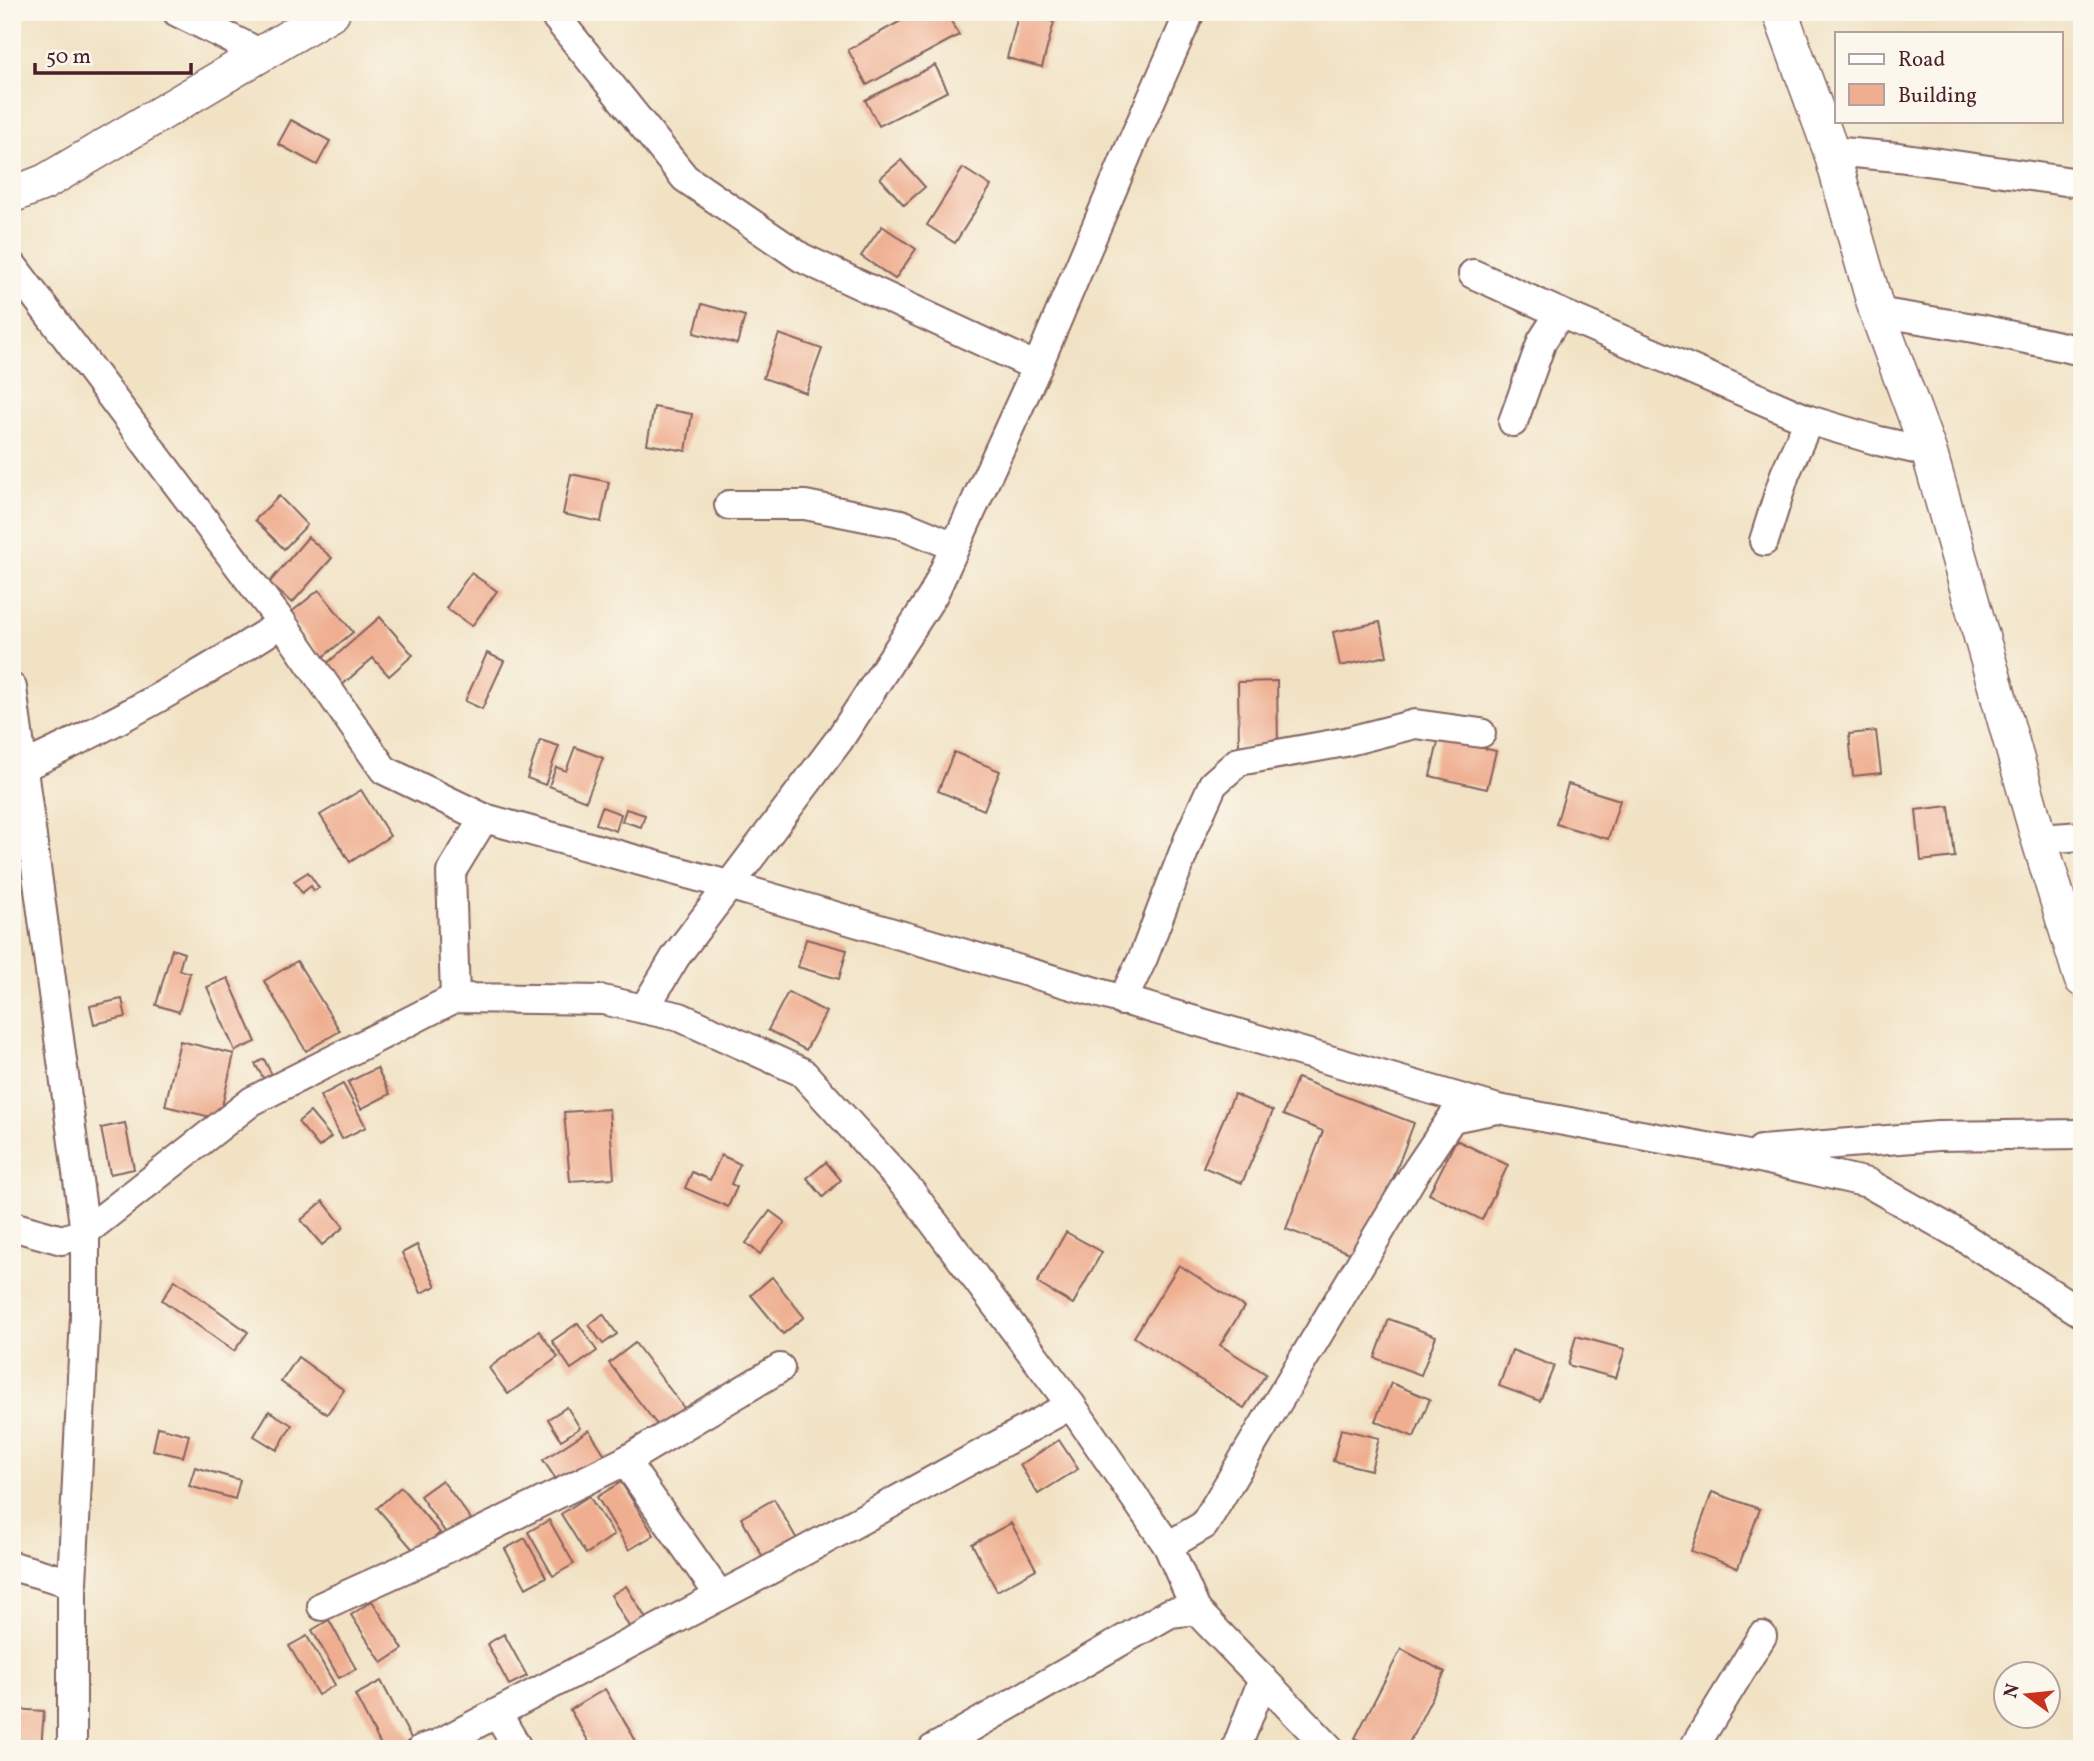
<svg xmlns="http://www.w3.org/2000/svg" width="2094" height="1761" font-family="Vollkorn,serif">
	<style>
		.building { fill: #efae90 }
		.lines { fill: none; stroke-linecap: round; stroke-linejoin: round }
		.minor-casing { stroke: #846361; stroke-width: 32 }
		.major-casing { stroke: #846361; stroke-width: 38 }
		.minor { stroke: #fff; stroke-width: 28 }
		.major { stroke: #fff; stroke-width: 35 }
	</style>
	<rect width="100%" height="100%" fill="#fbf7ec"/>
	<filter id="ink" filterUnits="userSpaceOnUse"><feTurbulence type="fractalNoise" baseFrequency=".0143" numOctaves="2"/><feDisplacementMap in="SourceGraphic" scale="14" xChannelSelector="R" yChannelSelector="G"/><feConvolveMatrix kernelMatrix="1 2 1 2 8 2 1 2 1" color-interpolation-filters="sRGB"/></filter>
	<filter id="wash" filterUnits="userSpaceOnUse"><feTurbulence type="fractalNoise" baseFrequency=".00686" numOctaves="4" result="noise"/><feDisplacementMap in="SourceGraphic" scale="28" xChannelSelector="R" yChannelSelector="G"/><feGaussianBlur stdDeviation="1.57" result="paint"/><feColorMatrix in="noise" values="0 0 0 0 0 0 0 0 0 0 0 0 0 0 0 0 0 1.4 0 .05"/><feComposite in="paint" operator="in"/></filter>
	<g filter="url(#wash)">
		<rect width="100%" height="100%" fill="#f1e2c4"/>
		<g id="blocks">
			<g class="building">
				<path d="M917 12H946L959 35 867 85 848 50Z"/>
				<path d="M1019 12 1054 22 1042 67 1007 58Z"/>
				<path d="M935 65 948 91 879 126 865 100Z"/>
				<path d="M291 120 330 141 317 165 278 144Z"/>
				<path d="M901 160 925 187 904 205 880 178Z"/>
				<path d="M963 168 991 186 955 243 927 225Z"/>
				<path d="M882 226 916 249 895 279 861 256Z"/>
				<path d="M702 304 745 316 737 344 694 333Z"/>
				<path d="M779 334 822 349 806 393 763 378Z"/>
				<path d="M654 407 692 414 686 451 647 444Z"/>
				<path d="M571 474 609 482 601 522 563 514Z"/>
				<path d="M279 496 307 525 284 549 255 520Z"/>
				<path d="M308 537 332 558 292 603 269 583Z"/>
				<path d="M471 573 497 591 472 626 446 608Z"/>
				<path d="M319 590 353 632 323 657 289 614Z"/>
				<path d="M380 617 413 655 389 676 373 658 341 686 324 666Z"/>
				<path d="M1380 622 1387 656 1340 666 1333 632Z"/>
				<path d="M487 653 504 661 482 709 465 701Z"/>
				<path d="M1277 681 1278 746 1239 747 1238 682Z"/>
				<path d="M1876 731 1881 773 1853 776 1849 734Z"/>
				<path d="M1439 738 1496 751 1487 789 1430 776Z"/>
				<path d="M540 740 559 746 545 785 527 778Z"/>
				<path d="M575 747 603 758 586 801 549 786 556 767 566 771Z"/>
				<path d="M954 752 1000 771 984 810 938 791Z"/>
				<path d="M1568 784 1620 800 1608 839 1556 824Z"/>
				<path d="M361 790 390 836 350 862 320 815Z"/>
				<path d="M1949 806 1955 857 1921 861 1916 810Z"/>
				<path d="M602 807 621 814 616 831 596 824Z"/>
				<path d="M626 809 645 815 641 827 622 821Z"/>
				<path d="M308 872 319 888 314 891 311 886 302 893 294 881Z"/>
				<path d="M806 939 847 950 839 979 798 967Z"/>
				<path d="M172 949 184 953 179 970 190 973 179 1012 156 1005Z"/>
				<path d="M297 961 340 1031 306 1051 264 981Z"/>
				<path d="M228 978 256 1042 235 1051 207 987Z"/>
				<path d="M788 992 826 1012 806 1050 768 1030Z"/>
				<path d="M122 999 126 1017 94 1024 90 1006Z"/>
				<path d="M180 1041 234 1054 219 1119 165 1106Z"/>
				<path d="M264 1059 273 1077 265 1081 255 1064Z"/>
				<path d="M377 1068 390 1094 361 1109 348 1082Z"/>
				<path d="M1297 1078 1414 1123 1363 1258 1286 1229 1323 1131 1283 1115Z"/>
				<path d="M343 1084 366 1127 342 1139 320 1096Z"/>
				<path d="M1234 1094 1273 1111 1242 1183 1203 1167Z"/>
				<path d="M609 1109 614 1178 570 1181 564 1112Z"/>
				<path d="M310 1112 331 1137 319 1147 298 1122Z"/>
				<path d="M125 1123 134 1169 110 1174 101 1128Z"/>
				<path d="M1456 1140 1508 1165 1482 1220 1429 1194Z"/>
				<path d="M721 1155 740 1164 731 1184 737 1187 728 1207 685 1188 692 1172 710 1180Z"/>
				<path d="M826 1162 841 1180 823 1197 807 1178Z"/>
				<path d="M323 1201 344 1227 322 1245 301 1220Z"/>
				<path d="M770 1211 785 1222 760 1254 746 1243Z"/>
				<path d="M1066 1232 1102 1252 1073 1304 1037 1283Z"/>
				<path d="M417 1245 436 1286 421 1293 402 1253Z"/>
				<path d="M1179 1265 1244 1307 1220 1345 1266 1374 1244 1408 1134 1337Z"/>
				<path d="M772 1277 804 1317 783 1334 751 1295Z"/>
				<path d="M175 1280 248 1332 234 1351 162 1300Z"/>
				<path d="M603 1314 617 1334 603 1344 589 1325Z"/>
				<path d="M1389 1319 1436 1336 1421 1375 1375 1358Z"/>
				<path d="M578 1323 597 1351 571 1369 552 1341Z"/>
				<path d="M539 1331 558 1357 508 1394 489 1368Z"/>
				<path d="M1576 1336 1625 1349 1616 1378 1568 1365Z"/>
				<path d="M635 1343 687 1412 662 1431 609 1363Z"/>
				<path d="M1512 1350 1554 1366 1540 1401 1499 1386Z"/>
				<path d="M298 1357 344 1390 327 1414 281 1382Z"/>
				<path d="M1391 1383 1430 1399 1414 1437 1375 1421Z"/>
				<path d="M567 1407 580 1428 561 1440 548 1419Z"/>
				<path d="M269 1411 292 1425 277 1450 254 1436Z"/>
				<path d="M158 1427 189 1435 183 1457 153 1450Z"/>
				<path d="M1341 1429 1379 1438 1371 1470 1333 1461Z"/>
				<path d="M589 1430 607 1458 562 1488 543 1460Z"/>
				<path d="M1059 1440 1078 1469 1038 1494 1020 1465Z"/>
				<path d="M195 1467 240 1480 235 1499 189 1486Z"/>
				<path d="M442 1480 471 1519 448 1536 420 1496Z"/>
				<path d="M621 1482 654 1535 629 1550 597 1497Z"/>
				<path d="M401 1487 440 1533 416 1553 377 1508Z"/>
				<path d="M1712 1492 1760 1509 1738 1568 1691 1551Z"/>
				<path d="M589 1496 614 1535 586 1554 561 1514Z"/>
				<path d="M774 1499 798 1541 764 1559 741 1518Z"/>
				<path d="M549 1520 574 1564 553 1576 528 1532Z"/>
				<path d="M1011 1523 1036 1569 997 1591 972 1544Z"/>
				<path d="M525 1538 546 1577 526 1588 505 1549Z"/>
				<path d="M626 1586 647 1620 631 1630 611 1595Z"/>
				<path d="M372 1601 403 1649 382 1663 351 1615Z"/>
				<path d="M329 1620 356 1669 339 1678 312 1630Z"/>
				<path d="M504 1634 527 1676 509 1685 487 1644Z"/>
				<path d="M307 1636 335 1685 318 1695 289 1646Z"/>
				<path d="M1401 1649 1445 1672 1406 1749H1377L1355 1738Z"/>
				<path d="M381 1681 412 1740 396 1749H383L355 1695Z"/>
				<path d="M605 1689 636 1741 622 1749H593L570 1710Z"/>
				<path d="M12 1709 44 1711 41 1748 12 1746Z"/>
				<path d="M252 1744 293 1746V1749H252Z"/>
			</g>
		</g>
	</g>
	<g filter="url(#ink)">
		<use href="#blocks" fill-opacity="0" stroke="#846361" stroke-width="2"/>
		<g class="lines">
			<g class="minor-casing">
				<g id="minor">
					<path d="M177 12 262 54"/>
					<path d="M552 12 685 178 802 258 1037 367"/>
					<path d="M1831 151 1898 157 2079 183"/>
					<path d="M12 265 282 623 384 770 484 818 728 885 1498 1109 1734 1152 1868 1183 1960 1235 2082 1313"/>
					<path d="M1473 274 1560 313 1809 420 1879 441 1929 452"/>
					<path d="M1877 312 1980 329 2082 351"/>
					<path d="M1513 422 1542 341 1560 313"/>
					<path d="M729 505H805L901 524 954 546"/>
					<path d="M1764 541 1785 474 1809 420"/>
					<path d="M12 688 85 1232 62 1240 12 1226"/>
					<path d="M23 767C113 725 199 677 282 623"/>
					<path d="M2039 839 2082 836"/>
					<path d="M455 998 451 872 484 818"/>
					<path d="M1122 1001 1143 958 1191 833 1213 784 1239 761 1345 742 1415 724 1481 733"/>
					<path d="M644 1009 676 956 839 740 933 595 1037 367 1131 145 1190 12"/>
					<path d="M1761 1150 1938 1136 2082 1134"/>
					<path d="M625 1461 780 1368"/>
					<path d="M1168 1546 1204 1525 1413 1176 1452 1118 1492 1110"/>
					<path d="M12 1566 72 1583"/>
					<path d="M322 1606 413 1565 625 1461 720 1596"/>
					<path d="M497 1713 518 1749"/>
					<path d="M72 1749V1583L85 1316V1232L252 1101 455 998 603 1000 680 1017 802 1072 911 1192 1071 1405 1168 1546 1196 1610 1330 1749"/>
					<path d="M422 1749 438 1744 760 1575 1071 1405"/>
					<path d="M933 1749 1170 1613 1196 1610"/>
					<path d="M1236 1749 1263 1679"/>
					<path d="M1693 1749 1762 1636"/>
				</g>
			</g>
			<g class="major-casing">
				<g id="major">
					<path d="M1780 12 1831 151 1877 312 1929 452 2039 839 2082 979"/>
					<path d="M12 195 45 182 332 12"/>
				</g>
			</g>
			<use href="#minor" class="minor"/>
			<use href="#major" class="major"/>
		</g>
	</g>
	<rect width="2094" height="1761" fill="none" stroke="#fbf7ec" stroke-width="42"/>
	<rect x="1835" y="32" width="228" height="91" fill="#fbf7ec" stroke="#b4a19f" stroke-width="2"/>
	<rect x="1849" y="54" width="35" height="10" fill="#ffffff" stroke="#b4a19f" stroke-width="2"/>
	<text x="1898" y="66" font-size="21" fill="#4a1f2b">Road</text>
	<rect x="1849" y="84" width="35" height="21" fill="#efae90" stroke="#b4a19f" stroke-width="2"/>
	<text x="1898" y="102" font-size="21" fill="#4a1f2b">Building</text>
	<g transform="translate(2027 1695) rotate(285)"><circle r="33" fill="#fbf7ec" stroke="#b4a19f" stroke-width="2"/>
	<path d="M0-5L12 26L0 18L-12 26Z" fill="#c8321e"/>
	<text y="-10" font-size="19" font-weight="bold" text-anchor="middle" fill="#4a1f2b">N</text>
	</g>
	<path d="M35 63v10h156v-10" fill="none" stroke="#4a1f2b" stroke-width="3.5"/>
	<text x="46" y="63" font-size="21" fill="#4a1f2b" stroke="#fbf7ec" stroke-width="5" paint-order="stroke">50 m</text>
</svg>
